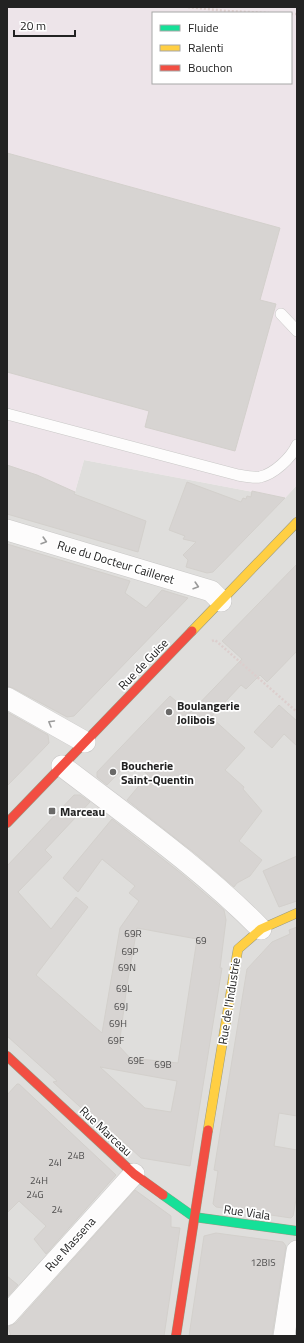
<svg xmlns="http://www.w3.org/2000/svg" width="304" height="1343" font-family="'Titillium Web',sans-serif">
	<style>
		.residential { fill: #dfdedc }
		.industrial { fill: #ede4e9; fill-rule: evenodd }
		.building { fill: #d7d4d2; stroke: #d3d0cc; fill-rule: evenodd }
		.lines { fill: none; stroke-linecap: round; stroke-linejoin: round }
		.lane-casing { stroke: #c9c8c7; stroke-width: 12 }
		.street-casing { stroke: #c9c8c7; stroke-width: 22 }
		.fast-casing { stroke: #999a82; stroke-width: 10 }
		.slow-casing { stroke: #999a82; stroke-width: 10 }
		.jam-casing { stroke: #999a82; stroke-width: 10 }
		.path { stroke: #dccecd; stroke-width: 2.5; stroke-dasharray: 2 2; stroke-linecap: butt }
		.lane { stroke: #fdfcfc; stroke-width: 11 }
		.street { stroke: #fdfcfc; stroke-width: 21 }
		.fast { stroke: #16e098; stroke-width: 9 }
		.slow { stroke: #ffcf43; stroke-width: 9 }
		.jam { stroke: #f24e42; stroke-width: 9 }
		.oneway { stroke: #9a9a9a }
		.poi-dot { fill: #6a6968; stroke: #fff; stroke-width: 1.5 }
		.labels { text-anchor: middle; dominant-baseline: central; stroke-width: 3.5; stroke-linejoin: round; paint-order: stroke }
		.number-label { font-size: 10px; fill: #4f4e4e }
		.street-label { font-size: 12px; fill: #222; stroke: #fff }
		.poi-label { font-size: 12px; font-weight: bold; fill: #222; stroke: #fff; text-anchor: start }
	</style>
	<rect width="100%" height="100%" fill="#f0eeeb"/>
	<path class="residential" d="M84 460 285 498 297 485V1336H7V465L75 492Z"/>
	<path class="industrial" d="M7 7H297V485L285 498 84 460 75 492 7 465ZM153 13H291V83H153Z"/>
	<g class="building">
		<path d="M7 153 280 228 260 300 276 304 235 451 145 427 149 411 7 372Z"/>
		<path d="M7 465 37 475 75 492 74 494 146 521 138 552 7 514Z"/>
		<path d="M187 482 241 502 243 498 246 499 247 496 251 497 252 491 285 498 213 572 207 573 186 567 188 560 183 555 196 542 183 539 185 536 169 530Z"/>
		<path d="M7 544 130 581 125 593 146 608 162 590 188 598 74 716 67 717 13 688 7 686Z"/>
		<path d="M297 564V651L267 682 260 675 246 689 241 685 211 717 245 748 225 770 244 787 243 789 262 811 239 841 262 860 250 876 237 883 234 887 197 855 127 800 148 775 131 760 107 785 97 777V772L170 696 190 713 242 659 222 641Z"/>
		<path d="M279 705 297 721V746L284 734 272 748 254 732Z"/>
		<path d="M7 712 48 735 49 743 7 786Z"/>
		<path d="M74 795H80L90 802 45 850 52 857 18 892 51 929 76 897 88 907 36 975 102 1033 120 928 139 901 129 893 135 886 102 859 78 892 63 878 112 819 182 874 224 910 226 920 220 968H222L190 1166 141 1158 116 1135V1140L53 1082 57 1081 7 1036V866ZM137 928 197 939 178 1063 130 1058 119 1046 127 985ZM100 1067 177 1081 171 1112 145 1108Z"/>
		<path d="M297 856V901L279 907 263 871Z"/>
		<path d="M297 927V1116L279 1113 274 1146 297 1150V1194L293 1216 291 1218 216 1207 213 1204 218 1171 214 1170 247 969 272 942 290 934 289 930Z"/>
		<path d="M17 1084H19L116 1175 46 1254 34 1239 46 1226 19 1201 7 1213V1095Z"/>
		<path d="M135 1190 171 1216V1227L180 1228 164 1336H11L8 1327 16 1323Z"/>
		<path d="M216 1233 283 1242 286 1246 272 1336H189L204 1236Z"/>
		<path d="M7 1276 18 1285 7 1297Z"/>
	</g>
	<g class="lines">
		<g class="lane-casing">
			<g id="lane">
				<path d="M281 314 297 331"/>
				<path d="M7 414 238 475C244 476 253 478 260 477 274 474 291 458 297 445"/>
			</g>
		</g>
		<g class="street-casing">
			<g id="street">
				<path d="M7 530 211 591 221 601"/>
				<path d="M7 698 85 742"/>
				<path d="M62 766C130 818 201 868 261 929"/>
				<path d="M7 1315 134 1174"/>
				<path d="M284 1336 297 1251"/>
			</g>
		</g>
		<g class="fast-casing">
			<path id="fast" d="M163 1195 194 1217 297 1231"/>
		</g>
		<g class="slow-casing">
			<g id="slow">
				<path d="M192 631 297 522"/>
				<path d="M208 1130 238 949 261 929 297 913"/>
			</g>
		</g>
		<g class="jam-casing">
			<g id="jam">
				<path d="M7 823 192 631"/>
				<path d="M7 1056 134 1174 163 1195"/>
				<path d="M176 1336 208 1130"/>
			</g>
		</g>
		<g class="path">
			<path d="M188 7 227 11 269 13"/>
			<path d="M291 14H297"/>
			<path d="M212 641 215 640 297 712"/>
		</g>
		<use href="#lane" class="lane"/>
		<use href="#street" class="street"/>
		<use href="#fast" class="fast"/>
		<use href="#slow" class="slow"/>
		<use href="#jam" class="jam"/>
	</g>
	<defs><path id="oneway-chevron" d="M-2-3.5L2.5 0L-2 3.5" fill="none" stroke-width="1.6" stroke-linecap="round" stroke-linejoin="round"/></defs>
	<g class="oneway">
		<use href="#oneway-chevron" transform="translate(44 541) rotate(17)"/>
		<use href="#oneway-chevron" transform="translate(196 586) rotate(17)"/>
		<use href="#oneway-chevron" transform="translate(51 723) rotate(-150)"/>
	</g>
	<g class="poi-dot">
		<circle cx="169" cy="712" r="4"/>
		<circle cx="113" cy="772" r="4"/>
		<rect x="48" y="807" width="8" height="8" rx="2"/>
	</g>
	<g class="labels">
		<g class="number-label">
			<text x="133" y="933">69R</text>
			<text x="201" y="940">69</text>
			<text x="130" y="951">69P</text>
			<text x="127" y="967">69N</text>
			<text x="124" y="988">69L</text>
			<text x="121" y="1006">69J</text>
			<text x="118" y="1023">69H</text>
			<text x="116" y="1040">69F</text>
			<text x="136" y="1060">69E</text>
			<text x="163" y="1064">69B</text>
			<text x="76" y="1155">24B</text>
			<text x="55" y="1162">24I</text>
			<text x="39" y="1180">24H</text>
			<text x="35" y="1194">24G</text>
			<text x="57" y="1209">24</text>
			<text x="263" y="1262">12BIS</text>
		</g>
		<g class="street-label">
			<text transform="translate(116 562) rotate(17)">Rue du Docteur Cailleret</text>
			<text transform="translate(143 664) rotate(-46)">Rue de Guise</text>
			<text transform="translate(229 1001) rotate(-81)">Rue de l'Industrie</text>
			<text transform="translate(106 1131) rotate(43)">Rue Marceau</text>
			<text transform="translate(247 1212) rotate(8)">Rue Viala</text>
			<text transform="translate(70 1244) rotate(-48)">Rue Massena</text>
		</g>
		<g class="poi-label">
			<text x="177" y="705">Boulangerie<tspan x="177" dy="14">Jolibois</tspan></text>
			<text x="121" y="765">Boucherie<tspan x="121" dy="14">Saint-Quentin</tspan></text>
			<text x="60" y="811">Marceau</text>
		</g>
	</g>
	<rect width="304" height="1343" fill="none" stroke="#222222" stroke-width="16"/>
	<rect x="152" y="12" width="140" height="72" fill="#ffffff" stroke="#a7a7a7"/>
	<rect x="160" y="25" width="20" height="6" fill="#16e098" stroke="#a7a7a7"/>
	<text x="188" y="32" font-size="12" fill="#222222">Fluide</text>
	<rect x="160" y="45" width="20" height="6" fill="#ffcf43" stroke="#a7a7a7"/>
	<text x="188" y="52" font-size="12" fill="#222222">Ralenti</text>
	<rect x="160" y="65" width="20" height="6" fill="#f24e42" stroke="#a7a7a7"/>
	<text x="188" y="72" font-size="12" fill="#222222">Bouchon</text>
	<path d="M14 30v6h61v-6" fill="none" stroke="#222222" stroke-width="2"/>
	<text x="20" y="30" font-size="12" fill="#222222" stroke="#ffffff" stroke-width="3" paint-order="stroke">20 m</text>
</svg>
